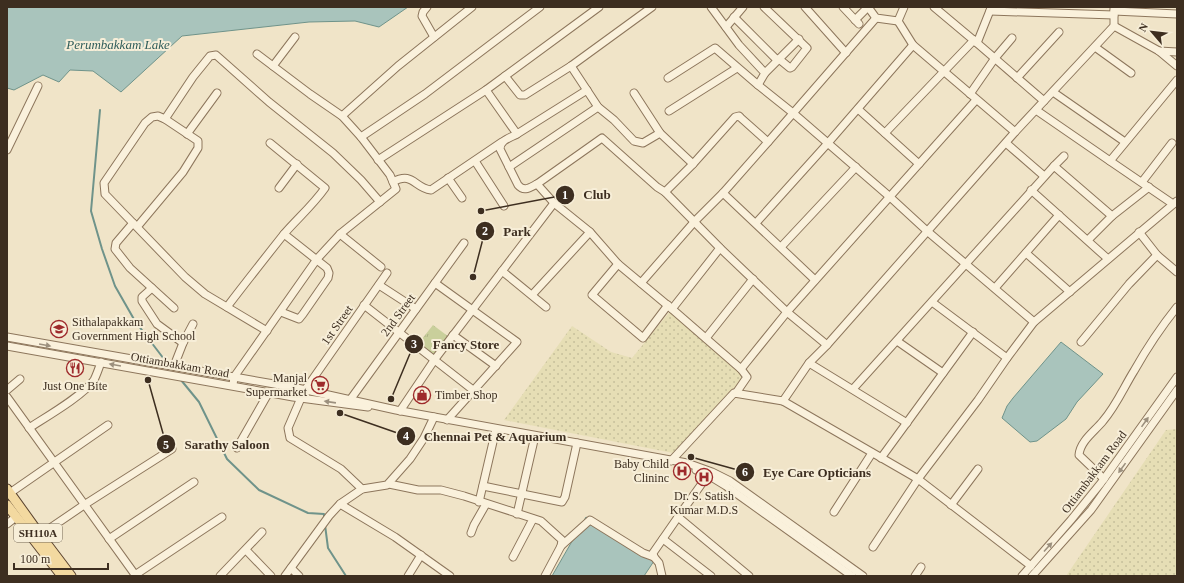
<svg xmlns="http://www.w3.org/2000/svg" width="1184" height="583" font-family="Georgia,serif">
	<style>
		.farmland { fill: url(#farmland-dots) }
		.grass { fill: url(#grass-tufts) }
		.water { fill: #a9c4bc; stroke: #6f938a }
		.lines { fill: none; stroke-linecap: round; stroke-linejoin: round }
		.stream { stroke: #6f938a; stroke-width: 2 }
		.minor-casing { stroke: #8d765c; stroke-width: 9 }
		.major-casing { stroke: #5b4430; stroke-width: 11 }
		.minor { stroke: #faf1dc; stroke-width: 7 }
		.major { stroke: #f3d9a0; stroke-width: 9 }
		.oneway { fill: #9c907e }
		.labels { text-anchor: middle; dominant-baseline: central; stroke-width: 4; stroke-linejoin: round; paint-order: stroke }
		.shield { fill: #f7eed8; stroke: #756857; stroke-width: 1 }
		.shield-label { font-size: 11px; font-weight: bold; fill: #3d2e20 }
		.street-label { font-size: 12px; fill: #3d2e20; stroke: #f7eed8 }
		.poi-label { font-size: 12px; fill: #3d2e20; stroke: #f7eed8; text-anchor: start }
		.water-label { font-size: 13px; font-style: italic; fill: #2f5d5a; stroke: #f7eed8 }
		.leader { fill: none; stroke: #3d2e20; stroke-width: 1.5 }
		.callout-dot { fill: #3d2e20; stroke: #f7eed8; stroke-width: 1.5 }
		.mark-label { font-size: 12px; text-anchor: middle; font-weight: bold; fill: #fff }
		.callout-label { font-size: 13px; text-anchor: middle; font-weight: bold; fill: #3d2e20; stroke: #f7eed8; stroke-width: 4; stroke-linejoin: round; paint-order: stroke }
	</style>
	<defs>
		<pattern id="farmland-dots" width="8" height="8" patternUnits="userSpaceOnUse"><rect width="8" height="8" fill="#e6deb5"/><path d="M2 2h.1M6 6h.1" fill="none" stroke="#c6bf9b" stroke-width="1.8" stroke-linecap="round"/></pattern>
		<pattern id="grass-tufts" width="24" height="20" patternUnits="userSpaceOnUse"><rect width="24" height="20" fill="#c9cf9b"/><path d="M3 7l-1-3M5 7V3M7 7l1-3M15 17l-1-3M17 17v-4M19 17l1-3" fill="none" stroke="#aeb285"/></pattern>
	</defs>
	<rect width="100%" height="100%" fill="#f0e4c8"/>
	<g class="farmland">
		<path d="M672 309 747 377 673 453 504 420 572 326 611 352 632 358Z"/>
		<path d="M1177 429V576H1066L1166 430Z"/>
	</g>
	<path class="grass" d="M433 325 449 337 433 358 418 344Z"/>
	<g class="water">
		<path d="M7 7H408L379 27 355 21 309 22 182 36 121 92 93 71 70 70 59 82 43 75 14 90 7 88Z"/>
		<path d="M1061 342 1103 374 1077 402 1066 419 1037 441 1030 442 1002 418 1007 406 1013 398Z"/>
		<path d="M586 517 654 561 644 576H552Z"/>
	</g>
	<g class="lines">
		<g class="stream">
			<path d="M100 110 91 211 102 249 115 286 135 321 167 363"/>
			<path d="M181 380 199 402 227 459 259 490 308 513 324 514V519"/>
			<path d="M325 525 328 548 346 576"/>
		</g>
		<g class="minor-casing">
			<g id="minor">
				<path d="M427 7 423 12 422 16 434 37"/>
				<path d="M711 7 739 45 765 73 758 85 793 113 890 197 927 231 1034 322"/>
				<path d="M764 7 807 48 792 67 790 68 779 59"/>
				<path d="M805 7 846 53"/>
				<path d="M843 7 859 24"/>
				<path d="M868 7 876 18 898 21"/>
				<path d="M934 7 977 43 1044 101"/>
				<path d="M990 11 1114 15"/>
				<path d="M1114 11 1177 14"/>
				<path d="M734 17 777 60"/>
				<path d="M855 20 868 7"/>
				<path d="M898 21 913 45 1015 132"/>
				<path d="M898 21 904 7"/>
				<path d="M1114 26 1159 51 1177 66"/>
				<path d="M726 27 743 7"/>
				<path d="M977 43 991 8"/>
				<path d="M1095 47 1131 73"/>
				<path d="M1159 51 1177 52"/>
				<path d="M273 66 295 37"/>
				<path d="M571 66 598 107 614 120 634 141 643 143 660 133 693 164"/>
				<path d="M765 73 799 39"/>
				<path d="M505 76 520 95H525L571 66 652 7"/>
				<path d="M668 78 715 48 758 85"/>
				<path d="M1017 78 1059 32"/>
				<path d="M486 90 517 134 587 90"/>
				<path d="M1053 92 1125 142"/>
				<path d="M634 93 660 133"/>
				<path d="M970 94 995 58 1012 38"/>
				<path d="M858 109 919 164"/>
				<path d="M1036 110 1110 161"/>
				<path d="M669 111 737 68"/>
				<path d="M342 116 398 66 472 7"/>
				<path d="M165 119 193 77 210 56 216 55 269 102 333 153 361 180 380 202"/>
				<path d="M885 133 974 40"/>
				<path d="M187 134 217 93"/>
				<path d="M517 134C510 138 500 140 500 149L518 185C524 192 529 188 537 184"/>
				<path d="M361 137 425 94 540 7"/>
				<path d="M1006 143 1044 176"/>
				<path d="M7 150 38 86"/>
				<path d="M378 160 486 90 599 7"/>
				<path d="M475 161 504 206"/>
				<path d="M1054 166 1064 156"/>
				<path d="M509 167 598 107"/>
				<path d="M448 178 462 198"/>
				<path d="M393 182C413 171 414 188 431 190L502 142"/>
				<path d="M1142 182 1172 143"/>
				<path d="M279 188 297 164"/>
				<path d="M1031 190 1108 259"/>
				<path d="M665 192 693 164 735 117 739 116 741 118 768 142"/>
				<path d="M723 193 815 280"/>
				<path d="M1173 204 1110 161 1177 80"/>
				<path d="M133 223 116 243 115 249 130 268 152 288 142 297V301L157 324 183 343"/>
				<path d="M756 223 828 143 913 45"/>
				<path d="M137 227 183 172 198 148V141L165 119 158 116 152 117 145 123 104 183 105 194 185 277 205 294 267 331"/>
				<path d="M1139 232 1157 255 1177 272"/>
				<path d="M340 234 381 267"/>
				<path d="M1088 240 1112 216"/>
				<path d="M781 247 856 167"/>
				<path d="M1026 253 1070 292"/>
				<path d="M618 264 592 295 643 338 668 305"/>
				<path d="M502 271 546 307"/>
				<path d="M435 283 517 342 447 420"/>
				<path d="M641 283 695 221 723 193 768 142 876 18"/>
				<path d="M379 285 416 309"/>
				<path d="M152 288 174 308"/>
				<path d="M995 288 1059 215"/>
				<path d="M532 295 590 232"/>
				<path d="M932 302 1007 358"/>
				<path d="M364 305 473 390"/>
				<path d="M227 307C246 282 265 258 284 234 298 218 313 205 325 188L270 143"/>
				<path d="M672 309 720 248"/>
				<path d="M281 312 299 319 303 314 328 278 329 273 327 268 284 234"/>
				<path d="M453 335 496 366"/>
				<path d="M7 337 234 377 297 388 396 410 687 463 712 472 730 481 863 576"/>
				<path d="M706 338 753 279"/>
				<path d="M897 341 943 373"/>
				<path d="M1081 342 1129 284 1157 255"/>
				<path d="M7 346 293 397 368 407"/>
				<path d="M809 363 907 423"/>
				<path d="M174 366 183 343 193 324"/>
				<path d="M741 369 787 312 976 100"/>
				<path d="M233 385 234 377 317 259 340 234 396 189 390 175 361 137 342 116 310 94 257 54"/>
				<path d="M853 389 1054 166 1112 216 1149 187"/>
				<path d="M7 390 20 379"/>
				<path d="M305 390 387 273"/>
				<path d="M736 393 747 377 741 369 672 309 618 264 590 232 554 203 537 184 602 138 657 187 665 192 720 248 787 312 827 345"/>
				<path d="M7 397 136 576"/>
				<path d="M301 398 288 428 290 438 341 469 362 489"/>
				<path d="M350 400 464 243"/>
				<path d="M783 401 918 479 1031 566"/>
				<path d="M400 411 435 359 554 203"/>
				<path d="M29 428C46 417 84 395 94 380 97 374 99 368 101 362"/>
				<path d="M237 448 269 392"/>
				<path d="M881 458 973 332"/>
				<path d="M671 461 734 393 783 401 809 363 827 345 1015 132 1114 26V7"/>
				<path d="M696 470 708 475 726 486 852 576"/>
				<path d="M1104 479 1079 455C1080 441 1095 431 1103 421 1116 406 1124 387 1134 371 1147 348 1161 327 1177 307"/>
				<path d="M389 484 418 490H441L464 496 541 521 562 540 561 546 545 576"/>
				<path d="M483 486 562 502 565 497 577 443"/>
				<path d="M7 495 108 425"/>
				<path d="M479 502 496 429"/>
				<path d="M340 504 395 537 450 576"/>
				<path d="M951 505 978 469"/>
				<path d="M834 512 872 453"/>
				<path d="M517 514 535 436"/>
				<path d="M678 517 708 475"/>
				<path d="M7 524 16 517"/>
				<path d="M471 533 474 525 486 504"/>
				<path d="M40 535 84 505 172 449"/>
				<path d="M109 539 194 482"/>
				<path d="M663 539 711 576"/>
				<path d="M561 546 590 520 643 553 654 557"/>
				<path d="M873 547 918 479 978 400 1007 358 1034 322 1177 201"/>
				<path d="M246 550 271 576"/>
				<path d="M513 557 533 519"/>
				<path d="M291 568 299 576"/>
				<path d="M135 575 222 517"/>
				<path d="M220 576 262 532"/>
				<path d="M285 576 329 516 340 504 362 489 387 485 410 459 424 438 434 417"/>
				<path d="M408 576 421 555"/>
				<path d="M662 576 659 563 654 557 653 553 678 517 749 576"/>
				<path d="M915 576 921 567"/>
				<path d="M1022 576 1071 520 1101 483 1177 377"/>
				<path d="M1032 576 1091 510 1177 390"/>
			</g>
		</g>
		<g class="major-casing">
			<g id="major">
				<path d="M7 489 40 535 71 576"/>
				<path d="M7 505 62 576"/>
			</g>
		</g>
		<use href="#minor" class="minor"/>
		<use href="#major" class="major"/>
	</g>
	<defs><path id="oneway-solid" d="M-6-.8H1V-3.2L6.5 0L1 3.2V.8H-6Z"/></defs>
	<g class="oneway">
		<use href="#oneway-solid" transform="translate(45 345) rotate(10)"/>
		<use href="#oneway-solid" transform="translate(115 365) rotate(-170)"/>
		<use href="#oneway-solid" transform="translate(330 402) rotate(-172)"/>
		<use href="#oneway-solid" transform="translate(1145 422) rotate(-55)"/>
		<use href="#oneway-solid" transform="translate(1122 468) rotate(126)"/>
		<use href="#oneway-solid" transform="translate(1048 547) rotate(-48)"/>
	</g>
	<defs>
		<g id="school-ring" transform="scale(0.9)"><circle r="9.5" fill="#f7eed8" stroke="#9e2a2b" stroke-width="1.5"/><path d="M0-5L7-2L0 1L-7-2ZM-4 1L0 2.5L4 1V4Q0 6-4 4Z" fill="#9e2a2b"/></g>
		<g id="restaurant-ring" transform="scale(0.9)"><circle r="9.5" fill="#f7eed8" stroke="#9e2a2b" stroke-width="1.5"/><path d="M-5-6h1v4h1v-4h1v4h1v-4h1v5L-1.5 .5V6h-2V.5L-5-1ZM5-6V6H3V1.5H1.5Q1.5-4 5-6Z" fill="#9e2a2b"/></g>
		<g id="supermarket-ring" transform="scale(0.9)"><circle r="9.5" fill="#f7eed8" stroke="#9e2a2b" stroke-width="1.5"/><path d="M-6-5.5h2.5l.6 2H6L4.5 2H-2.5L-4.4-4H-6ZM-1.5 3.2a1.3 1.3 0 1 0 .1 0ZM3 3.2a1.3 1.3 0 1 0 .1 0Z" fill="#9e2a2b"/></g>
		<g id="shop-ring" transform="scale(0.9)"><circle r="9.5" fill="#f7eed8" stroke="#9e2a2b" stroke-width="1.5"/><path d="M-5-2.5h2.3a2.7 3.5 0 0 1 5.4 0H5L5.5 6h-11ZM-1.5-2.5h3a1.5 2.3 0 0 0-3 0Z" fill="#9e2a2b"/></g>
		<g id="hospital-ring" transform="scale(0.9)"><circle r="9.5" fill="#f7eed8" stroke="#9e2a2b" stroke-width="1.5"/><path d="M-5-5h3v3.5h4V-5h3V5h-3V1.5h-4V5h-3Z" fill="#9e2a2b"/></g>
	</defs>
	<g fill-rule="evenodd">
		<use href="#school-ring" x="59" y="329"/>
		<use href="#restaurant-ring" x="75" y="368"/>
		<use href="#supermarket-ring" x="320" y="385"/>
		<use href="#shop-ring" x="422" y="395"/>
		<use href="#hospital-ring" x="682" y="471"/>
		<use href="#hospital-ring" x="704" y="477"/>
	</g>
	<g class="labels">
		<rect class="shield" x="14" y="524" width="48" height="18" rx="3"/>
		<g class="shield-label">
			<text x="38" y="533">SH110A</text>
		</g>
		<g class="street-label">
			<text transform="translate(398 315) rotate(-54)">2nd Street</text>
			<text transform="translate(337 325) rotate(-55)">1st Street</text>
			<text transform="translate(180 365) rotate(10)">Ottiambakkam Road</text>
			<text transform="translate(1094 472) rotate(-53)">Ottiambakkam Road</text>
		</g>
		<g class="poi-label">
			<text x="72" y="322">Sithalapakkam<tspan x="72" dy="14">Government High School</tspan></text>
			<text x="307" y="378" text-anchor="end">Manjal<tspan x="307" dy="14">Supermarket</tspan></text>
			<text x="75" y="386" text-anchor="middle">Just One Bite</text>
			<text x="435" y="395">Timber Shop</text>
			<text x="669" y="464" text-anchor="end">Baby Child<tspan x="669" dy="14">Clininc</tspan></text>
			<text x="704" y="496" text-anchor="middle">Dr. S. Satish<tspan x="704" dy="14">Kumar M.D.S</tspan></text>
		</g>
		<g class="water-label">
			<text x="118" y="44">Perumbakkam Lake</text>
		</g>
	</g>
	<path class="leader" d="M481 211L565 195M473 277L485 231M391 399L414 344M340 413L406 436M148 380L166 444M691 457L745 472"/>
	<g class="callout-dot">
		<circle cx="481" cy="211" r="4"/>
		<circle cx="473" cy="277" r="4"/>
		<circle cx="391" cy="399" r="4"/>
		<circle cx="340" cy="413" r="4"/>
		<circle cx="148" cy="380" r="4"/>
		<circle cx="691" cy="457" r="4"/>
		<circle cx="565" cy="195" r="10"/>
		<circle cx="485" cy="231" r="10"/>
		<circle cx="414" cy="344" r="10"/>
		<circle cx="406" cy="436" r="10"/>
		<circle cx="166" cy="444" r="10"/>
		<circle cx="745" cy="472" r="10"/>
	</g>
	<g class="mark-label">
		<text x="565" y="199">1</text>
		<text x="485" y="235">2</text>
		<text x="414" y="348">3</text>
		<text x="406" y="440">4</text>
		<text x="166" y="449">5</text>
		<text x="745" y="476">6</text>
	</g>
	<g class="callout-label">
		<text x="597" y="199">Club</text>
		<text x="517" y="236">Park</text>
		<text x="466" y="349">Fancy Store</text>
		<text x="495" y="441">Chennai Pet &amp; Aquarium</text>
		<text x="227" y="449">Sarathy Saloon</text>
		<text x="817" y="477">Eye Care Opticians</text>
	</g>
	<rect width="1184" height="583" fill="none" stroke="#3d2e20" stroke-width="16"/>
	<g transform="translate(1152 32) rotate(298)" stroke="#f7eed8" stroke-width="3" paint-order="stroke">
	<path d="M0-3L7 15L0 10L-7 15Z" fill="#3d2e20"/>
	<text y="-6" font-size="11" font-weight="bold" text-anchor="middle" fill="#3d2e20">N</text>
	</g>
	<path d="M14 563v6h94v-6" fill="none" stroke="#3d2e20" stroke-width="2"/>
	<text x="20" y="563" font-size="12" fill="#3d2e20" stroke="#f7eed8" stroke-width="3" paint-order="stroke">100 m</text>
</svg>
